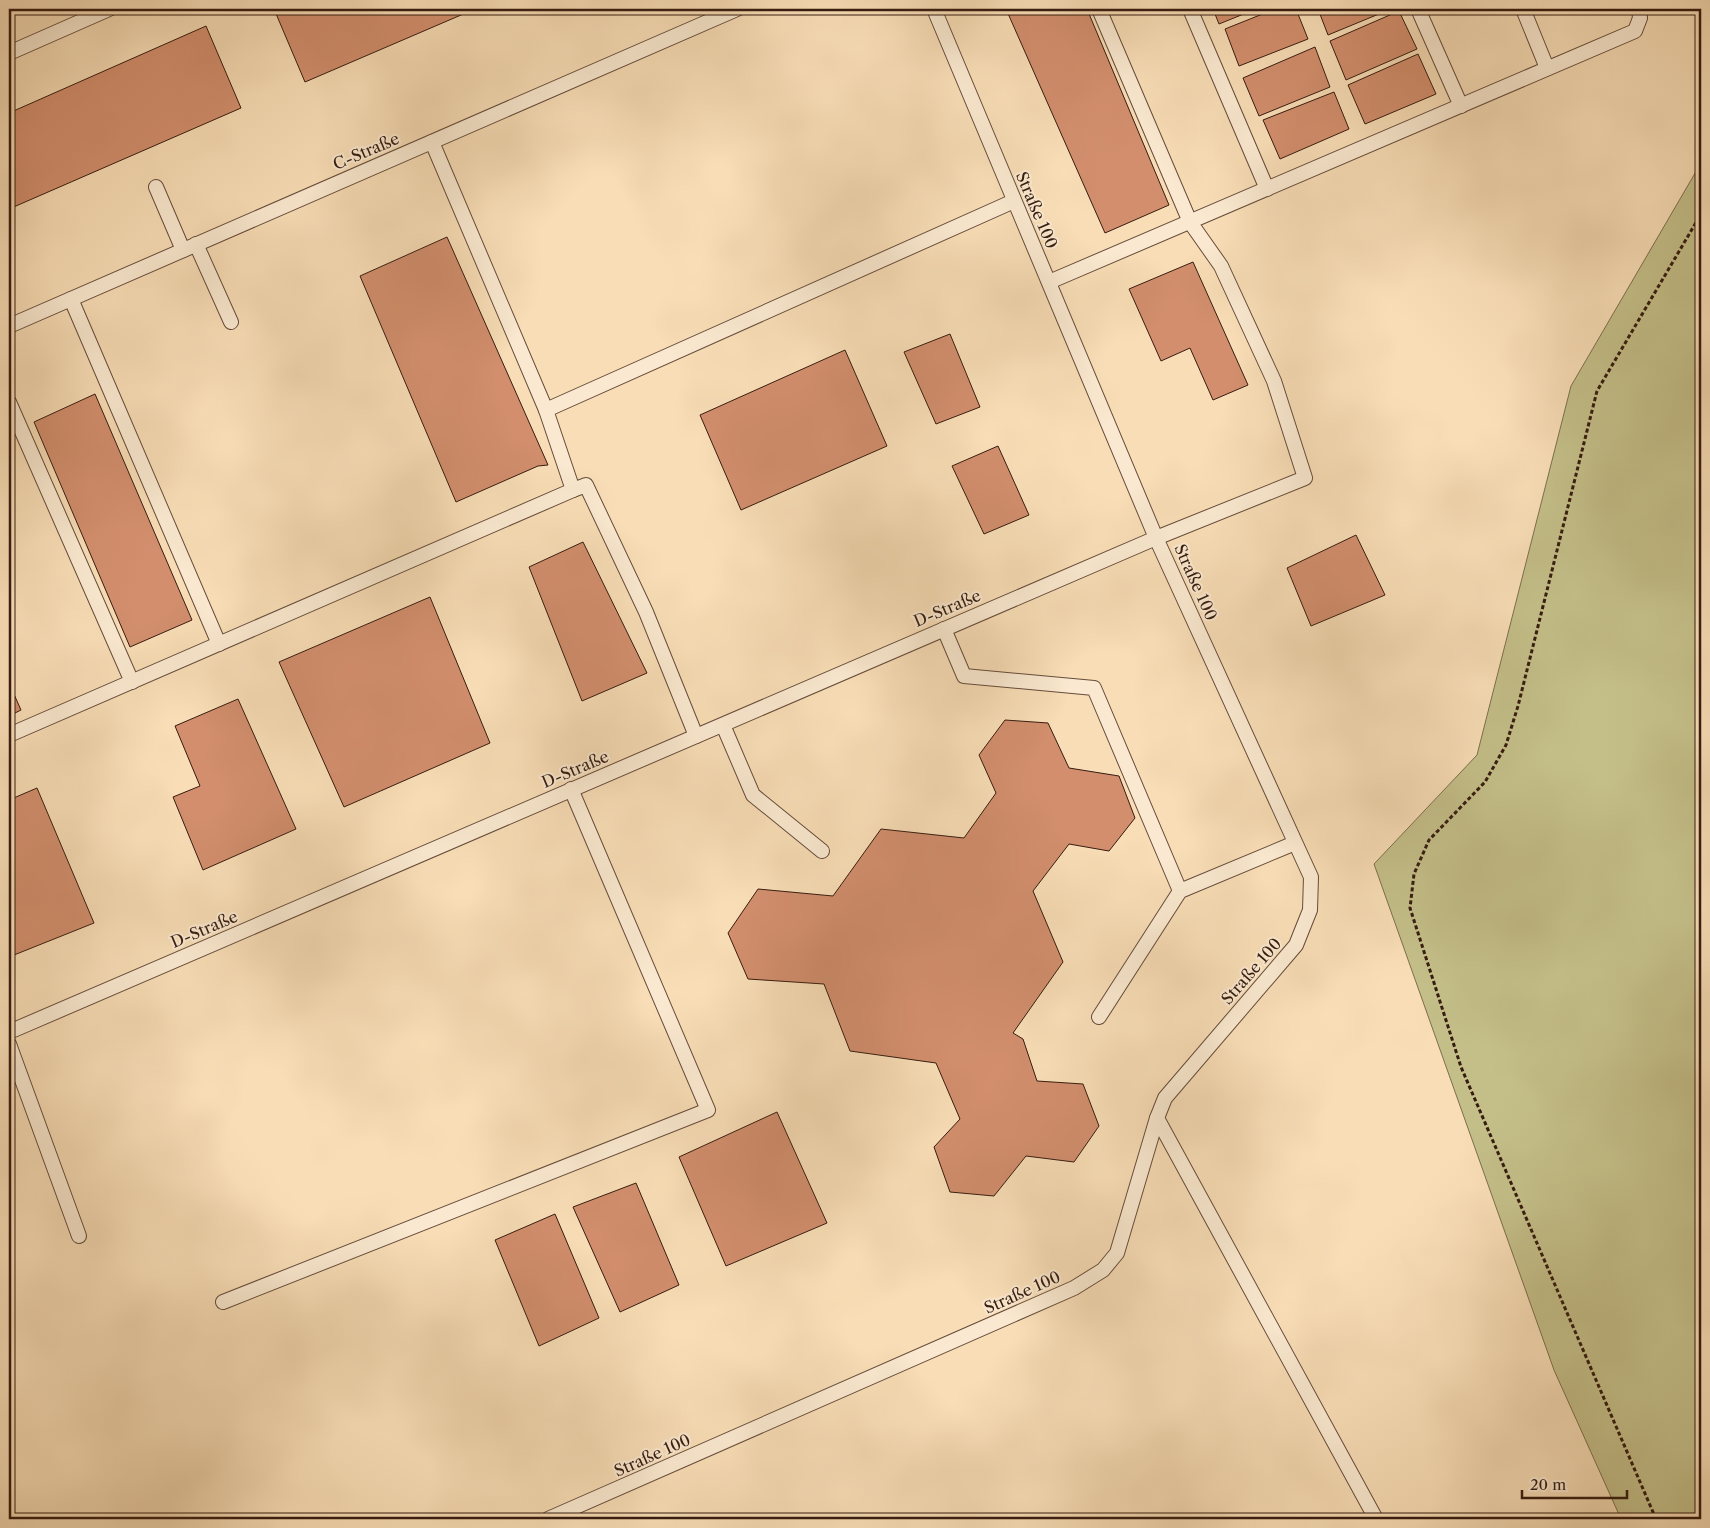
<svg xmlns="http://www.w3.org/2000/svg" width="1710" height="1528" font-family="'Libre Caslon Text',serif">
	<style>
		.green { fill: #c4bf89; stroke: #7d6e4c }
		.building { fill: #d28e6d; stroke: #361c10 }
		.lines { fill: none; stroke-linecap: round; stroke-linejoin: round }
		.lane-casing { stroke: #664c3a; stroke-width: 16 }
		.path { stroke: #361c10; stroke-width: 3; stroke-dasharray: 4 2.5; stroke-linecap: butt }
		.lane { stroke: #fae9d0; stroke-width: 14 }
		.labels { text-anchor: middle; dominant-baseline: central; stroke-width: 4; stroke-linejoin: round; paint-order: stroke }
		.street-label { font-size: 16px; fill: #361c10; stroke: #fae9d0 }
	</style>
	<rect width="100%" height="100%" fill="#f8ddb6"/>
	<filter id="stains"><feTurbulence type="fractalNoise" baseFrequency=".004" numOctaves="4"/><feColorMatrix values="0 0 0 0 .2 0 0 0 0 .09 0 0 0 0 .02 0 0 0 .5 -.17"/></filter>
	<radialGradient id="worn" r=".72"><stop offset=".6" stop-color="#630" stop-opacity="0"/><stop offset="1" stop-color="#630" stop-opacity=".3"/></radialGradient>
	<path class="green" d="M1701 163V1519H1621L1554 1370 1374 864 1477 755 1571 386Z"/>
	<g class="building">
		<path d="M274 9H475L305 82Z"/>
		<path d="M1006 9H1087L1169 205 1105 233Z"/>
		<path d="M1213 9H1256L1219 24Z"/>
		<path d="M1275 9H1296L1308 39 1239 66 1225 29Z"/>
		<path d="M1318 9H1391L1328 35Z"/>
		<path d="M1399 11 1417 49 1346 80 1330 41Z"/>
		<path d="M206 26 241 108 9 209V113Z"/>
		<path d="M1315 47 1330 87 1259 116 1243 78Z"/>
		<path d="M1418 54 1436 94 1365 124 1348 85Z"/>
		<path d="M1334 92 1349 129 1280 159 1263 120Z"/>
		<path d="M447 237 548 465 538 466 456 502 360 276Z"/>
		<path d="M1193 262 1248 385 1213 400 1190 348 1161 361 1129 289Z"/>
		<path d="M950 334 980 407 936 424 904 352Z"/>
		<path d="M845 350 887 446 741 510 700 415Z"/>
		<path d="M95 394 192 620 130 647 34 422Z"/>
		<path d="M998 446 1029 515 984 534 952 466Z"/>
		<path d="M1356 535 1385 595 1311 626 1287 568Z"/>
		<path d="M583 542 647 673 582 701 529 567Z"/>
		<path d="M430 597 490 743 344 807 279 662Z"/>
		<path d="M9 683 21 710 9 716Z"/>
		<path d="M238 699 296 829 203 870 173 797 200 786 175 726Z"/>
		<path d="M1005 720 1048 723 1069 768 1119 776 1135 818 1109 851 1069 844 1033 891 1063 962 1013 1033 1023 1039 1037 1081 1083 1084 1099 1126 1074 1162 1026 1156 994 1196 950 1192 934 1147 960 1119 936 1063 850 1051 824 984 748 979 728 933 758 889 833 896 881 829 964 838 996 793 979 755Z"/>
		<path d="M37 788 94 923 9 957V800Z"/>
		<path d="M777 1112 827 1223 726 1266 679 1157Z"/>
		<path d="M636 1183 679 1285 620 1312 573 1207Z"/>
		<path d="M555 1214 599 1318 539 1346 495 1240Z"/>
	</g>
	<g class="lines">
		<g class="lane-casing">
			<g id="lane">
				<path d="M1190 9 1267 189"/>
				<path d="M1418 9 1461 106"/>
				<path d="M1523 9 1547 68"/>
				<path d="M9 53 109 9"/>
				<path d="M432 142 546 410"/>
				<path d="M156 187 183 250"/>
				<path d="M196 244 231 322"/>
				<path d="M1049 282 1635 31 1640 18 1639 9"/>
				<path d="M71 299 219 644"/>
				<path d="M9 326 737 9"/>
				<path d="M9 402 132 682"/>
				<path d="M573 490 586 485 646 612 696 736"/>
				<path d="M944 629 964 676 1094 688 1180 891"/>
				<path d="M723 725 753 795 822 851"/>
				<path d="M9 735 573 490 546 410 1014 201"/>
				<path d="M1099 1017 1180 891 1295 843"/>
				<path d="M9 1032 1156 538 1305 478 1274 381 1221 266 1190 222 1099 9"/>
				<path d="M9 1044 79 1236"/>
				<path d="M1157 1118 1376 1519"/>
				<path d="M223 1302 708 1110 571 789"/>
				<path d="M548 1519 1074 1288 1103 1270 1117 1253 1157 1118 1165 1098 1296 945 1310 910 1311 877 1156 538 934 9"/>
			</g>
		</g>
		<path class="path" d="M1656 1519 1461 1067 1410 908 1414 874 1429 840 1485 782 1506 745 1518 706 1597 391 1701 214"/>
		<use href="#lane" class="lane"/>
	</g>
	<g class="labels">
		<g class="street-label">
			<text transform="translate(366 151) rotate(-23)">C-Straße</text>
			<text transform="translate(1037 210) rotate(67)">Straße 100</text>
			<text transform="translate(1196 582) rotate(66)">Straße 100</text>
			<text transform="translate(947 608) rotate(-23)">D-Straße</text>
			<text transform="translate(575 769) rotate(-23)">D-Straße</text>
			<text transform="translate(204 929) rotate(-23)">D-Straße</text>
			<text transform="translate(1251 971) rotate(-49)">Straße 100</text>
			<text transform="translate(1022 1292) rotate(-24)">Straße 100</text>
			<text transform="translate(652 1455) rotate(-24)">Straße 100</text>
		</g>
	</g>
	<rect width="1710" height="1528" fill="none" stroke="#f8ddb6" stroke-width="30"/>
	<rect x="10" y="10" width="1690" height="1508" fill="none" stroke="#361c10" stroke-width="2.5"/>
	<rect x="15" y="15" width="1680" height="1498" fill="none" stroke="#361c10"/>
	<path d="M1522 1490v8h105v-8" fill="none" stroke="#361c10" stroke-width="2.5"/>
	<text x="1530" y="1490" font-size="15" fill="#361c10" stroke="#fae9d0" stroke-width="4" paint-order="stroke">20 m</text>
	<rect width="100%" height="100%" filter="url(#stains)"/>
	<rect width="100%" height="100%" fill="url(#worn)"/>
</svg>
